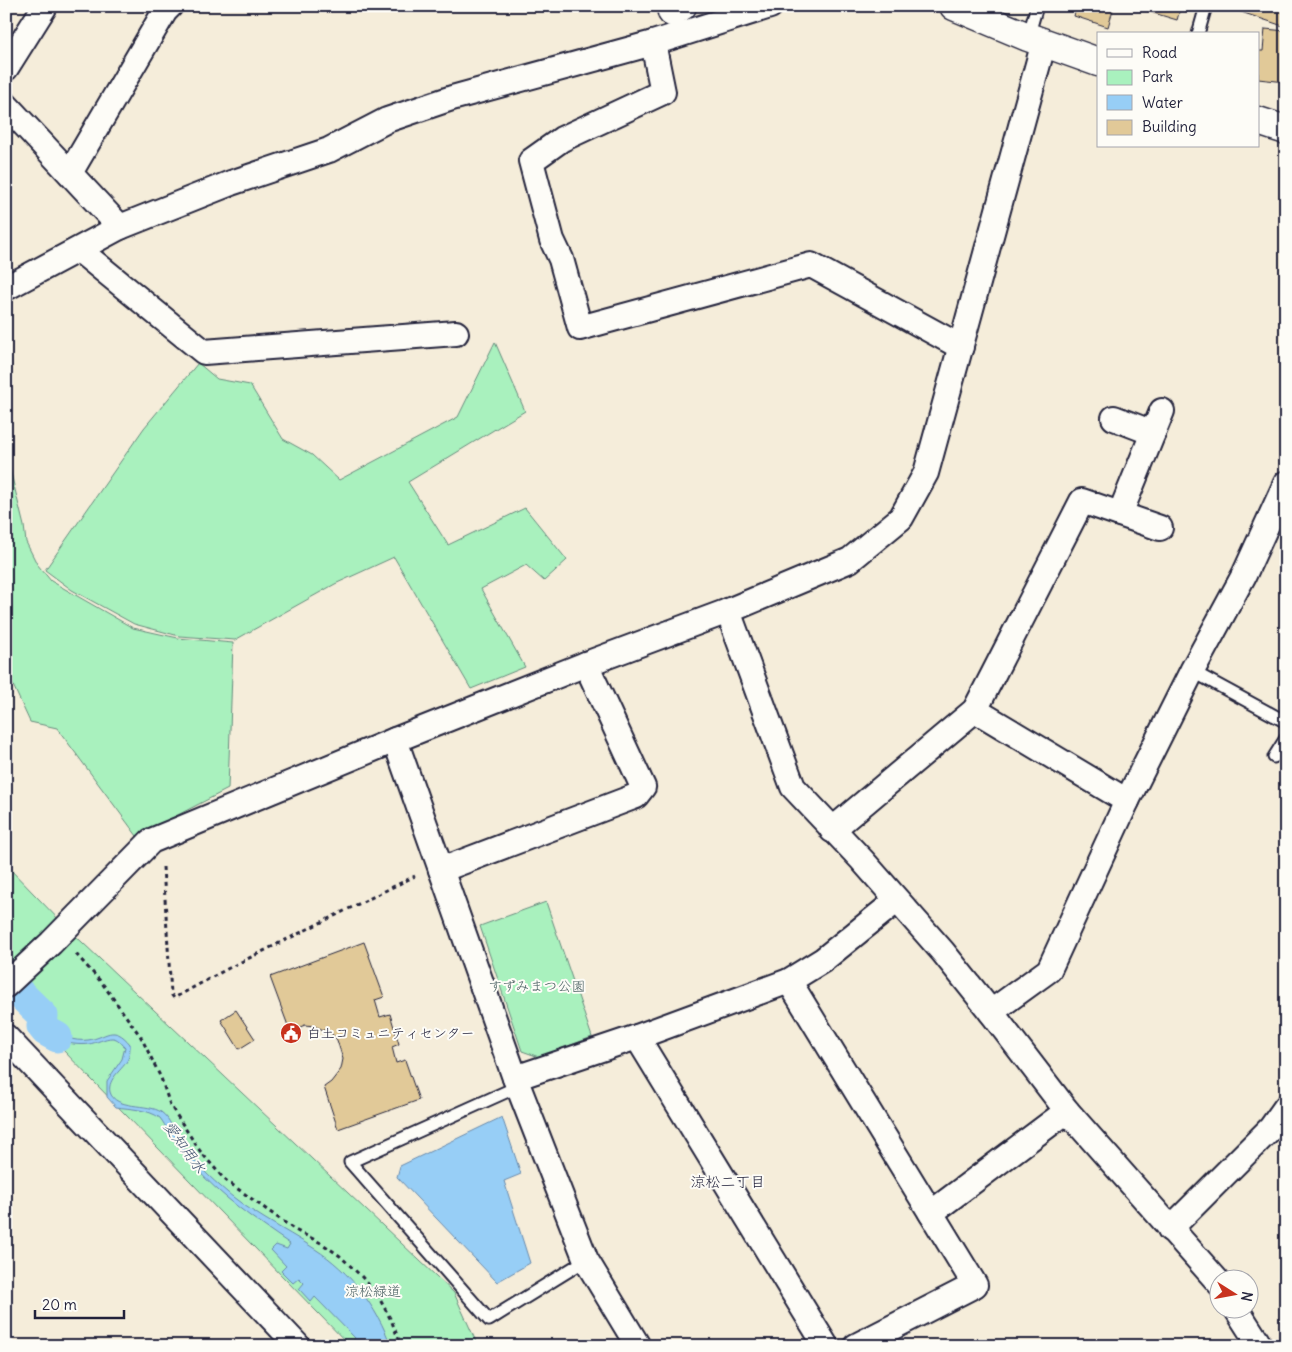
<svg xmlns="http://www.w3.org/2000/svg" width="1292" height="1352" font-family="Delius,'Klee One',sans-serif">
	<style>
		.green { fill: #a9f1be; stroke: #668a7c }
		.water { fill: #97cef6; stroke: #6889ab }
		.lines { fill: none; stroke-linecap: round; stroke-linejoin: round }
		.canal { stroke: #97cef6; stroke-width: 31 }
		.building { fill: #e1c998; stroke: #22223b }
		.lane-casing { stroke: #22223b; stroke-width: 15 }
		.street-casing { stroke: #22223b; stroke-width: 28 }
		.secondary-casing { stroke: #22223b; stroke-width: 31 }
		.path { stroke: #22223b; stroke-width: 3; stroke-dasharray: 4 4; stroke-linecap: butt }
		.lane { stroke: #fdfcf7; stroke-width: 11 }
		.street { stroke: #fdfcf7; stroke-width: 24 }
		.secondary { stroke: #fdfcf7; stroke-width: 28 }
		.labels { text-anchor: middle; dominant-baseline: central; stroke-width: 4; stroke-linejoin: round; paint-order: stroke }
		.park-label { font-size: 14px; fill: #4a6062; stroke: #fdfcf7 }
		.poi-label { font-size: 14px; fill: #22223b; stroke: #fdfcf7; text-anchor: start }
		.water-label { font-size: 15px; font-style: italic; fill: #455673; stroke: #fdfcf7 }
		.neighbourhood-label { font-size: 15px; fill: #22223b; stroke: #fdfcf7 }
	</style>
	<rect width="100%" height="100%" fill="#f5edda"/>
	<filter id="ink" filterUnits="userSpaceOnUse"><feTurbulence type="fractalNoise" baseFrequency=".02" numOctaves="2"/><feDisplacementMap in="SourceGraphic" scale="10" xChannelSelector="R" yChannelSelector="G"/><feConvolveMatrix kernelMatrix="1 2 1 2 8 2 1 2 1" color-interpolation-filters="sRGB"/></filter>
	<g filter="url(#ink)">
		<g class="green">
			<path d="M495 342 525 411 408 482 448 545 525 508 567 560 544 581 526 565 481 589 525 667 471 689 394 557 335 584 235 640 179 636 134 624 72 590 45 570 144 428 198 363 217 379 250 385 283 439 312 455 339 480 458 417Z"/>
			<path d="M6 453 24 526 26 542 37 564 51 581 133 628 178 638 233 643 228 789 137 836 57 728 30 722 12 683 6 685Z"/>
			<path d="M6 865 65 926 454 1293 478 1346H350L30 1016 6 994Z"/>
			<path d="M546 902 592 1037 539 1057 522 1051 480 926Z"/>
		</g>
		<g class="water">
			<path d="M41 1003C50 1004 54 1005 57 1014L53 1026 47 1029C60 1036 74 1042 88 1040 106 1038 113 1023 130 1044 130 1048 130 1055 128 1059 124 1069 107 1078 110 1092 115 1110 148 1103 161 1112 171 1119 173 1131 179 1141 190 1157 205 1173 220 1186 248 1212 283 1228 315 1249 350 1271 377 1307 391 1346H348L355 1338 315 1297 311 1302 299 1289 304 1283 299 1278 293 1283 281 1271 286 1266 271 1250 276 1245 287 1249 290 1244C255 1220 221 1197 193 1165 183 1154 176 1142 168 1131 166 1127 163 1122 160 1118 148 1109 130 1109 116 1107L107 1097V1081L122 1059 125 1047C121 1043 118 1038 112 1038 105 1038 96 1043 89 1044 69 1047 41 1037 30 1019L33 1009Z"/>
			<path d="M502 1117 521 1174 504 1181 530 1263 497 1282 397 1177 400 1166Z"/>
		</g>
		<g class="lines">
			<path class="canal" d="M6 980 43 1016 42 1026 46 1031 57 1037"/>
		</g>
		<g class="building">
			<path d="M1077 6H1114L1108 27 1074 16Z"/>
			<path d="M1138 6H1181L1177 20 1137 8Z"/>
			<path d="M1240 6H1286V27L1238 11Z"/>
			<path d="M1265 29 1286 31V82L1258 79V51H1263Z"/>
			<path d="M364 942 384 997 375 1000 380 1017 390 1014 399 1044 392 1047 396 1063 405 1060 419 1100 338 1129 324 1087 331 1082 341 1069 343 1059 337 1040 331 1033 314 1026 305 1025 290 1031 270 977Z"/>
			<path d="M236 1010 255 1039 239 1049 221 1020Z"/>
		</g>
		<g class="lines">
			<g class="lane-casing">
				<g id="lane">
					<path d="M1198 34 1206 6"/>
					<path d="M1028 37 1037 6"/>
					<path d="M1192 671 1286 722"/>
					<path d="M1274 757 1286 738"/>
					<path d="M519 1086 350 1162 489 1320 586 1260"/>
				</g>
			</g>
			<g class="street-casing">
				<g id="street">
					<path d="M653 43 663 92 562 139 531 161 552 240 561 259 580 328 811 265 961 347"/>
					<path d="M6 68 45 6"/>
					<path d="M6 105 120 227"/>
					<path d="M70 173 165 11 170 6"/>
					<path d="M79 250 204 352 456 333"/>
					<path d="M6 288 120 227 231 183 329 150 387 120 452 98 653 43 770 6"/>
					<path d="M1114 418 1153 433"/>
					<path d="M1120 514 1162 411"/>
					<path d="M728 611 793 787 862 860 943 952 991 1012 1067 1111 1220 1284"/>
					<path d="M975 710 1127 801"/>
					<path d="M395 740 515 1078 586 1260 638 1346"/>
					<path d="M832 830 975 710 1082 501 1160 528"/>
					<path d="M441 870 636 796 643 787 586 664"/>
					<path d="M789 981 975 1285 856 1346"/>
					<path d="M6 985 51 943 151 841 395 740 586 664 728 611 850 560 901 518 926 473 1044 42"/>
					<path d="M991 1012 1049 970 1127 801 1192 671 1244 575 1286 483"/>
					<path d="M6 1037 298 1346"/>
					<path d="M637 1037 826 1346"/>
					<path d="M515 1078 637 1037 789 981 823 960 896 901"/>
					<path d="M931 1213 1067 1111"/>
					<path d="M1170 1229 1271 1128 1286 1107"/>
					<path d="M1237 1310 1260 1346"/>
				</g>
			</g>
			<g class="secondary-casing">
				<g id="secondary">
					<path d="M671 6 672 12 682 6"/>
					<path d="M954 6 1028 37 1098 62"/>
					<path d="M1258 121 1286 130"/>
				</g>
			</g>
			<g class="path">
				<path d="M163 867 171 994 174 998 227 969 415 876"/>
				<path d="M76 954 102 983 141 1037 161 1078 170 1105 200 1151 224 1179 295 1230 321 1243 340 1256 361 1276 377 1294 392 1322 401 1346"/>
			</g>
			<use href="#lane" class="lane"/>
			<use href="#street" class="street"/>
			<use href="#secondary" class="secondary"/>
		</g>
	</g>
	<defs>
		<g id="civic-disc" transform="scale(1.125)"><circle r="9.5" fill="#c8321e" stroke="#fdfcf7"/><path d="M-.6-6.5H3V-4.5H.6V-3L4-1V1h2V6H-6V1h2V-1L-.6-3ZM-1.2 2.5V6h2.4V2.5Z" fill="#fff"/></g>
	</defs>
	<g fill-rule="evenodd">
		<use href="#civic-disc" x="291" y="1033"/>
	</g>
	<g class="labels">
		<g class="park-label">
			<text x="537" y="986">すずみまつ公園</text>
			<text x="373" y="1291">涼松緑道</text>
		</g>
		<g class="poi-label">
			<text x="307" y="1033">白土コミュニティセンター</text>
		</g>
		<g class="water-label">
			<text transform="translate(185 1147) rotate(54)">愛知用水</text>
		</g>
		<g class="neighbourhood-label">
			<text x="728" y="1181">涼松二丁目</text>
		</g>
	</g>
	<rect width="1292" height="1352" fill="none" stroke="#fdfcf7" stroke-width="25"/>
	<rect x="12" y="12" width="1267" height="1327" fill="none" stroke="#22223b" stroke-width="2" filter="url(#ink)"/>
	<rect x="1097" y="32" width="162" height="115" fill="#fdfcf7" stroke="#a5a5ac"/>
	<rect x="1107" y="49" width="25" height="8" fill="#fdfcf7" stroke="#a5a5ac"/>
	<text x="1142" y="58" font-size="15" fill="#22223b">Road</text>
	<rect x="1107" y="70" width="25" height="15" fill="#a9f1be" stroke="#a5a5ac"/>
	<text x="1142" y="82" font-size="15" fill="#22223b">Park</text>
	<rect x="1107" y="95" width="25" height="15" fill="#97cef6" stroke="#a5a5ac"/>
	<text x="1142" y="108" font-size="15" fill="#22223b">Water</text>
	<rect x="1107" y="120" width="25" height="15" fill="#e1c998" stroke="#a5a5ac"/>
	<text x="1142" y="132" font-size="15" fill="#22223b">Building</text>
	<g transform="translate(1234 1294) rotate(101)"><circle r="24" fill="#fdfcf7" stroke="#a5a5ac"/>
	<path d="M0-4L9 19L0 12L-9 19Z" fill="#c8321e"/>
	<text y="-8" font-size="14" font-weight="bold" text-anchor="middle" fill="#22223b">N</text>
	</g>
	<path d="M35 1310v8h89v-8" fill="none" stroke="#22223b" stroke-width="2.5"/>
	<text x="42" y="1310" font-size="15" fill="#22223b" stroke="#fdfcf7" stroke-width="4" paint-order="stroke">20 m</text>
</svg>
